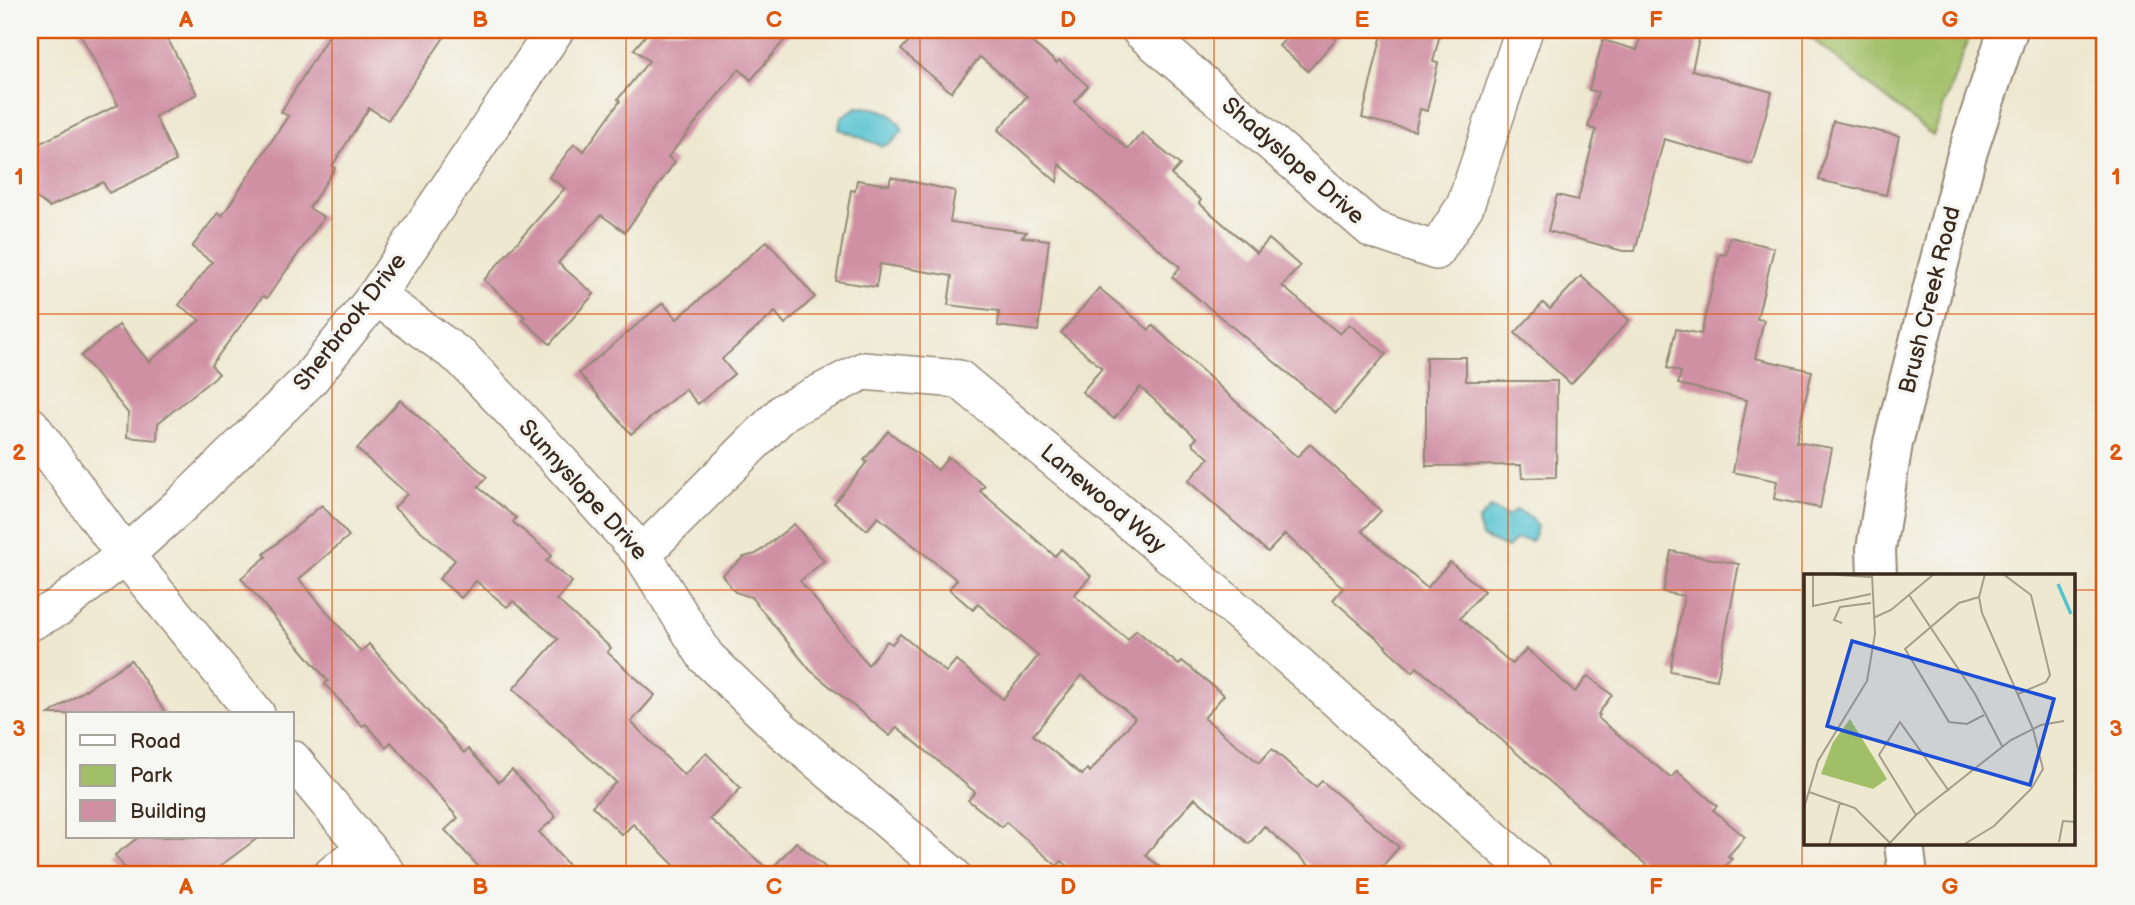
<svg xmlns="http://www.w3.org/2000/svg" width="2135" height="905" font-family="'Balsamiq Sans',sans-serif">
	<style>
		.green { fill: #a1bf67; stroke: #6e7442; stroke-width: 2 }
		.water { fill: #57c3d0; stroke: #497677; stroke-width: 2 }
		.building { fill: #d090a4; fill-rule: evenodd }
		.lines { fill: none; stroke-linecap: round; stroke-linejoin: round }
		.street-casing { stroke: #948977; stroke-width: 40 }
		.secondary-casing { stroke: #948977; stroke-width: 42 }
		.street { stroke: #fff; stroke-width: 37 }
		.secondary { stroke: #fff; stroke-width: 38 }
		.grid { fill: none; stroke: #df570d; stroke-width: 2; stroke-opacity: 0.55 }
		.labels { text-anchor: middle; dominant-baseline: central; stroke-width: 7; stroke-linejoin: round; paint-order: stroke }
		.street-label { font-size: 23px; fill: #3b2a1e; stroke: #f6f6f2 }
		.inset-river { fill: none; stroke: #57c3d0; stroke-width: 3.5 }
		.inset-road { fill: none; stroke: #a69c89; stroke-width: 2 }
		.view { fill: #1d4ed8; fill-opacity: 0.15; stroke: #1d4ed8; stroke-width: 3.5 }
		.inset-edge { fill: none; stroke: #3b2a1e; stroke-width: 3.5 }
		.neatline { fill: none; stroke: #df570d; stroke-width: 2.5 }
		.grid-label { font-size: 23px; text-anchor: middle; font-weight: bold; fill: #df570d }
	</style>
	<rect width="100%" height="100%" fill="#f6f6f2"/>
	<filter id="ink" filterUnits="userSpaceOnUse"><feTurbulence type="fractalNoise" baseFrequency=".0143" numOctaves="2"/><feDisplacementMap in="SourceGraphic" scale="14" xChannelSelector="R" yChannelSelector="G"/><feConvolveMatrix kernelMatrix="1 2 1 2 8 2 1 2 1" color-interpolation-filters="sRGB"/></filter>
	<filter id="wash" filterUnits="userSpaceOnUse"><feTurbulence type="fractalNoise" baseFrequency=".00686" numOctaves="4" result="noise"/><feDisplacementMap in="SourceGraphic" scale="28" xChannelSelector="R" yChannelSelector="G"/><feGaussianBlur stdDeviation="1.57" result="paint"/><feColorMatrix in="noise" values="0 0 0 0 0 0 0 0 0 0 0 0 0 0 0 0 0 1.4 0 .05"/><feComposite in="paint" operator="in"/></filter>
	<g filter="url(#wash)">
		<rect width="100%" height="100%" fill="#eee8d0"/>
		<path class="green" d="M1801 30H1972L1933 136Z"/>
		<g class="water">
			<path d="M857 107C878 107 892 110 903 130L892 143 882 146 839 129 841 117Z"/>
			<path d="M1490 508 1508 516 1516 510 1531 517 1537 527 1532 541 1516 539 1507 548 1482 537 1478 521Z"/>
		</g>
		<g id="blocks">
			<g class="building">
				<path d="M78 30H163L197 94 155 116 176 161 109 193 103 182 49 207 30 193V148L118 105Z"/>
				<path d="M332 30H449L388 120 369 108 332 166 335 168 309 208 324 217 267 298 263 296 211 365 219 374 158 423 157 440 127 437 128 413 81 356 119 325 149 362 200 320 179 305 212 262 192 247 218 213 222 216 288 116 281 112Z"/>
				<path d="M650 30H793L751 80 739 69 668 157 675 162 625 232 601 215 558 263 594 294 550 344 522 319 525 317 484 280 565 188 549 177 574 144 584 151 620 101 618 99 649 61 634 49Z"/>
				<path d="M918 30H1017L1057 63 1059 60 1088 86 1074 102 1128 149 1142 133 1180 165 1171 175 1201 200 1199 203 1257 253 1269 239 1300 266 1282 286 1340 334 1349 324 1386 354 1336 413 1172 277 1180 267 1059 164 1057 182 998 130 1027 96 980 57 951 92 901 50Z"/>
				<path d="M1293 30H1344L1308 71 1279 46Z"/>
				<path d="M1383 30H1441L1433 62 1438 63 1427 111 1420 109 1415 131 1362 118Z"/>
				<path d="M1642 30H1701L1692 70 1772 92 1752 164 1664 139 1635 251H1623L1548 231 1557 195 1578 200 1596 130 1588 127 1598 92 1589 90 1603 40 1637 50Z"/>
				<path d="M1833 121 1899 136 1886 195 1819 180Z"/>
				<path d="M891 177 955 191 950 222 1027 232 1022 237 1049 240 1038 331 998 326 999 311 948 305 952 276 880 264 876 287 836 281 851 190 855 191 857 180 889 185Z"/>
				<path d="M1730 237 1774 248 1757 319 1764 320 1755 358 1812 371 1796 442 1832 448 1820 508 1774 499 1777 481 1733 472 1747 400 1678 384 1681 372 1667 368 1676 329 1701 334 1720 254 1726 255Z"/>
				<path d="M767 241 815 297 785 324 775 312 722 359 734 374 698 404 685 389 631 434 579 373 663 303 677 319Z"/>
				<path d="M1581 276 1629 320 1571 384 1515 333 1543 303 1550 309Z"/>
				<path d="M1099 288 1149 330 1153 326 1297 457 1310 444 1381 511 1362 531 1427 588 1450 562 1484 591 1460 618 1512 664 1527 649 1575 692 1588 676 1612 695 1598 714 1600 715 1598 718 1671 778 1677 771 1717 806 1713 810 1745 837 1728 856 1732 859 1718 875H1658L1417 667 1413 672 1385 647 1386 646 1333 600 1343 588 1285 534 1268 552 1188 481 1209 458 1192 443 1197 438 1140 387 1114 419 1082 392 1102 368 1061 333Z"/>
				<path d="M1426 357H1466V381H1557L1556 477 1522 478 1521 465 1426 466Z"/>
				<path d="M400 400 487 477 478 487 516 518 513 522 552 555 546 561 572 582 557 600 611 648 607 652 655 695 631 722 684 775 706 753 741 788 710 819 770 871 796 842 834 875H684L633 824 622 835 592 806 616 782 513 689 558 639 513 601 507 607 476 581 461 598 439 579 455 560 394 508 407 494 357 449Z"/>
				<path d="M888 431 938 470 948 457 985 486 980 491 1055 556 1061 549 1091 576 1074 595 1128 640 1136 630 1179 665 1182 661 1224 695 1204 718 1259 763 1272 749 1316 787 1322 781 1399 847 1375 875H1320L1264 826 1249 844 1195 798 1145 855 1170 875H1078L1062 861 1057 866 1006 822 1002 827 968 800 975 792 897 727 890 736 810 670 751 597 735 592 722 575 744 557 756 554 794 524 824 561 800 581 868 665 887 641 892 644 900 634 946 672 956 660 1003 699 1038 656 978 604 973 610 949 589 957 580 878 517 867 530 834 503 867 462 864 460ZM1082 675 1135 718 1090 772 1087 769 1082 775 1033 735Z"/>
				<path d="M322 505 349 536 299 579 361 652 369 644 464 753 468 749 499 782 512 770 556 817 539 832 577 875H486L445 830 458 818 391 742 386 747 366 724 362 726 325 684 328 681 241 578 266 557 264 554Z"/>
				<path d="M1671 551 1739 564 1717 680 1670 671 1684 596 1663 592Z"/>
				<path d="M131 660 166 714H49Z"/>
				<path d="M139 837H259L208 875H130L115 855Z"/>
			</g>
		</g>
	</g>
	<g filter="url(#ink)">
		<use href="#blocks" fill-opacity="0" stroke="#948977" stroke-width="2"/>
		<g class="lines">
			<g class="street-casing">
				<g id="street">
					<path d="M1140 30 1372 229 1436 251 1465 206 1524 30"/>
					<path d="M376 296 462 358 561 463 642 554 706 657 783 731 952 875"/>
					<path d="M30 425 125 555 256 714"/>
					<path d="M642 554 785 411 863 371 959 379 1241 614 1534 875"/>
					<path d="M30 622 59 607 125 555 183 503 309 380 376 296 555 30"/>
					<path d="M292 759 388 875"/>
					<path d="M332 875 366 848"/>
				</g>
			</g>
			<g class="secondary-casing">
				<g id="secondary">
					<path d="M1877 576 1876 549 1893 443 1967 154 2008 30"/>
					<path d="M1904 844 1908 875"/>
				</g>
			</g>
			<use href="#street" class="street"/>
			<use href="#secondary" class="secondary"/>
		</g>
	</g>
	<path class="grid" d="M332 30V875M626 30V875M920 30V875M1214 30V875M1508 30V875M1802 30V875M30 314H2105M30 590H1806M2074 590H2105"/>
	<g class="labels">
		<g class="street-label">
			<text transform="translate(1293 161) rotate(41)">Shadyslope Drive</text>
			<text transform="translate(1930 300) rotate(-76)">Brush Creek Road</text>
			<text transform="translate(350 322) rotate(-52)">Sherbrook Drive</text>
			<text transform="translate(583 490) rotate(48)">Sunnyslope Drive</text>
			<text transform="translate(1103 499) rotate(40)">Lanewood Way</text>
		</g>
	</g>
	<g transform="translate(1804 574)">
		<rect width="271" height="271" fill="#eee8d0"/>
		<path d="M46 145 83 205 69 215 17 200 29 168Z" fill="#a1bf67"/>
		<path class="inset-river" d="M254 10 267 40"/>
		<path class="inset-road" d="M9 0V32L67 20M199 0 227 21 246 101 242 108 214 120M34 1 68 3M105 21 171 120 198 172M175 23 155 29 101 75 145 148 163 150 180 141M69 44 87 36 130 0M38 49 30 46 36 33 67 29M5 218 51 234 86 269M0 234 14 187 63 107 71 60 68 0M112 241 75 181 96 148 145 217M255 268 259 247 272 248M25 271 36 228M84 271 112 241 207 166 237 151 260 147M159 271 190 252 227 215 239 195 229 155 178 39 175 23 181 0"/>
		<path class="view" d="M48 67 250 125 226 211 23 152Z"/>
		<rect width="271" height="271" class="inset-edge"/>
	</g>
	<rect width="2135" height="905" fill="none" stroke="#f6f6f2" stroke-width="77"/>
	<rect x="66" y="712" width="228" height="126" fill="#f6f6f2" stroke="#aba49d" stroke-width="2"/>
	<rect x="80" y="735" width="35" height="10" fill="#ffffff" stroke="#aba49d" stroke-width="2"/>
	<text x="130" y="748" font-size="21" fill="#3b2a1e">Road</text>
	<rect x="80" y="765" width="35" height="21" fill="#a1bf67" stroke="#aba49d" stroke-width="2"/>
	<text x="130" y="782" font-size="21" fill="#3b2a1e">Park</text>
	<rect x="80" y="800" width="35" height="21" fill="#d090a4" stroke="#aba49d" stroke-width="2"/>
	<text x="130" y="818" font-size="21" fill="#3b2a1e">Building</text>
	<rect x="38" y="38" width="2058" height="828" class="neatline"/>
	<g class="grid-label">
		<text x="186" y="27">A</text>
		<text x="480" y="27">B</text>
		<text x="774" y="27">C</text>
		<text x="1068" y="27">D</text>
		<text x="1362" y="27">E</text>
		<text x="1656" y="27">F</text>
		<text x="1950" y="27">G</text>
		<text x="19" y="184">1</text>
		<text x="2116" y="184">1</text>
		<text x="19" y="460">2</text>
		<text x="2116" y="460">2</text>
		<text x="19" y="736">3</text>
		<text x="2116" y="736">3</text>
		<text x="186" y="894">A</text>
		<text x="480" y="894">B</text>
		<text x="774" y="894">C</text>
		<text x="1068" y="894">D</text>
		<text x="1362" y="894">E</text>
		<text x="1656" y="894">F</text>
		<text x="1950" y="894">G</text>
	</g>
</svg>
